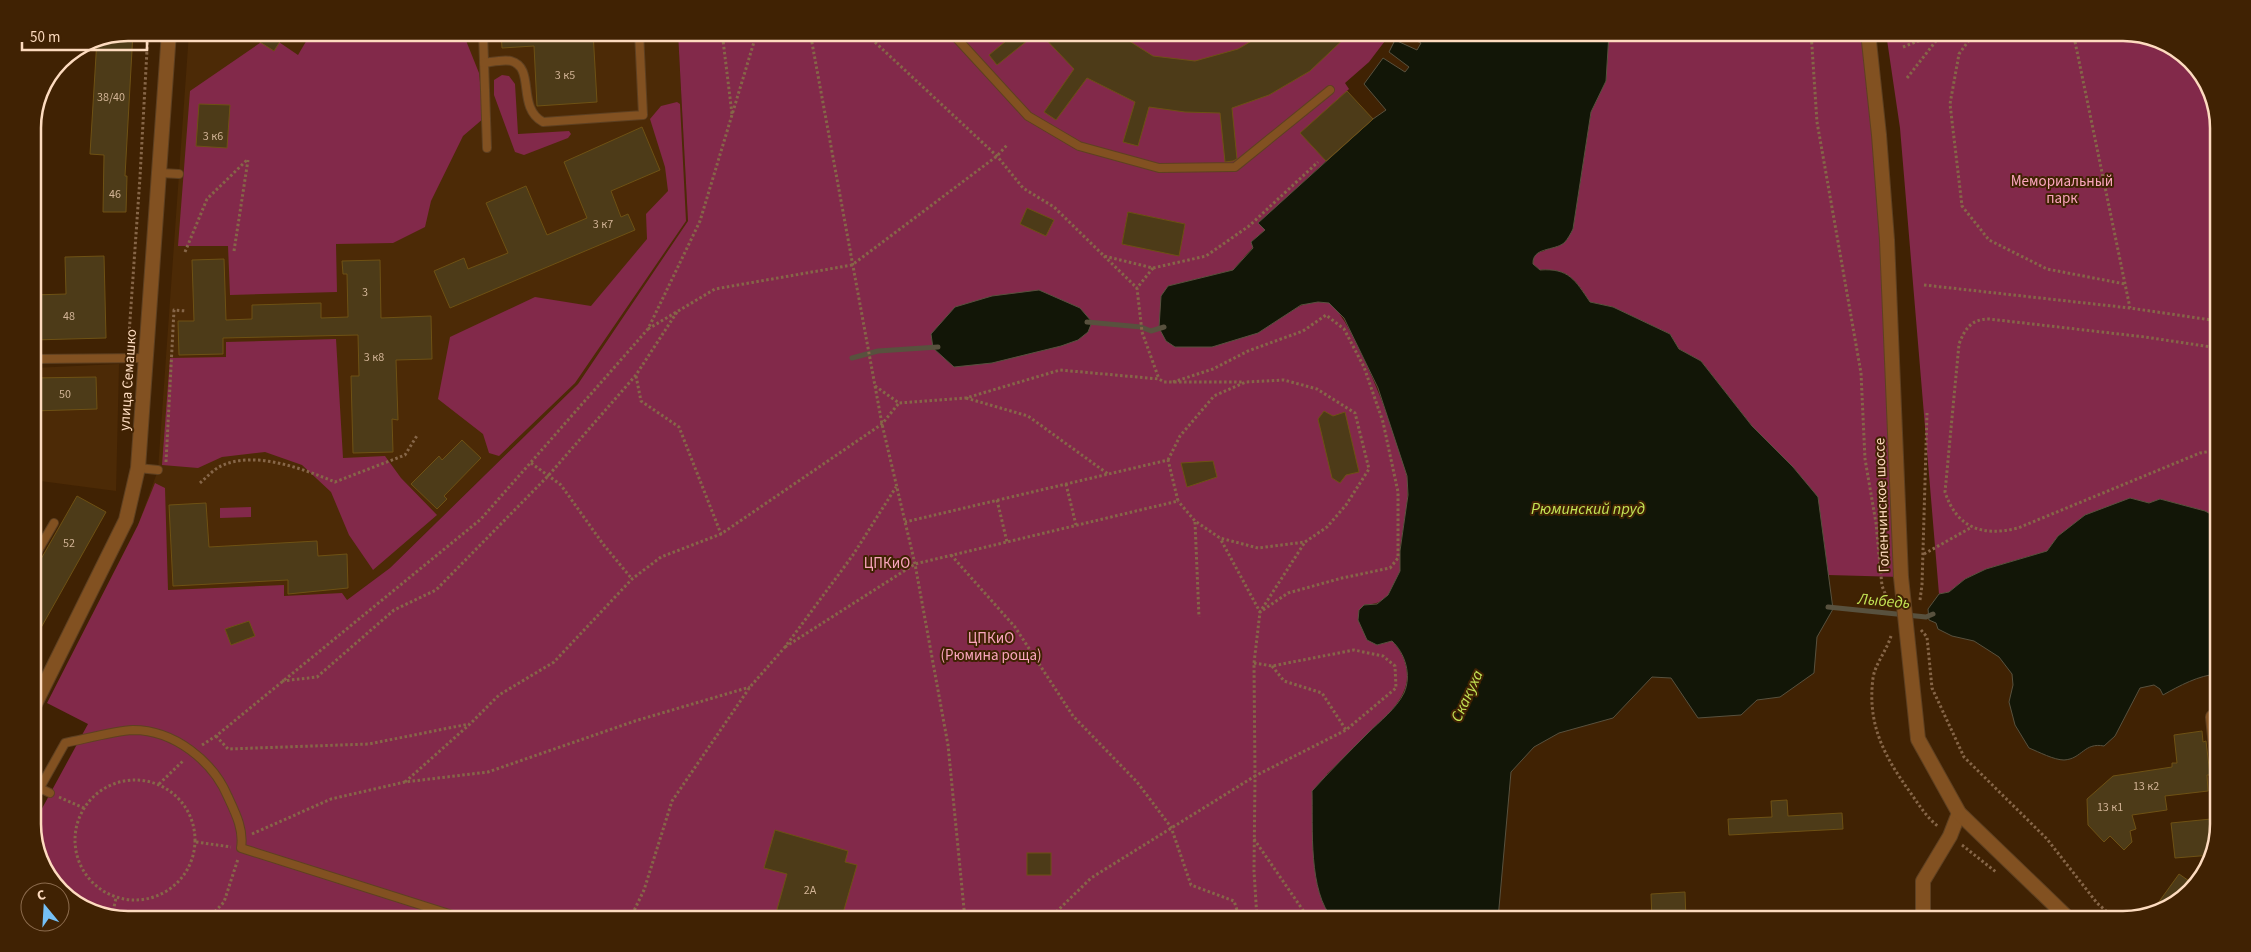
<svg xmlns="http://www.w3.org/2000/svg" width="2251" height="952" font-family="'Source Sans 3',sans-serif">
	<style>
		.built { fill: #4c2a06 }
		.green { fill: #82294a; fill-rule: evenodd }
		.water { fill: #121607; stroke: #58513e }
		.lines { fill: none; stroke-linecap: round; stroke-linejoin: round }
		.stream { stroke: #58513e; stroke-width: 5 }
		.building { fill: #4d3b18; stroke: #6e5114 }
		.service-casing { stroke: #5e4021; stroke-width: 10 }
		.minor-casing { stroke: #5e4021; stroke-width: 16 }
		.tertiary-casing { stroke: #5e4021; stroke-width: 16 }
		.path { stroke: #866648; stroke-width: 3; stroke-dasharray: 2.5 2.5; stroke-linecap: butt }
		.service { stroke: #825121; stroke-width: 8 }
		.minor { stroke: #825121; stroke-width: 14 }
		.tertiary { stroke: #825121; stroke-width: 14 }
		.labels { text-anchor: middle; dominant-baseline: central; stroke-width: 4; stroke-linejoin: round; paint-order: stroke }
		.number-label { font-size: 12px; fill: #d1b395 }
		.park-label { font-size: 15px; fill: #fba6be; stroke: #402203 }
		.street-label { font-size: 15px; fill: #fddbbf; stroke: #402203 }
		.water-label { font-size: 16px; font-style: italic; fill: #c4e555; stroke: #402203 }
		.rim { fill: none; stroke: #fddbbf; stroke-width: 2.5 }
	</style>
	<rect width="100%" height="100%" fill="#402203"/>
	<g class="built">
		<path d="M189 33H678L688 221 578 384 390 568 347 600 155 689 138 525 158 470Z"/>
		<path d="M119 364 116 491 33 480V368Z"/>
	</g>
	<g class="green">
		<path d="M311 33H463L479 73 484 118 463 136 431 201 425 227 393 243 336 244 337 292 230 295 228 246H178L190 91 270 36 298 55Z"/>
		<path d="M678 33H1391L1369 62 1345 83 1349 89 1301 133 1326 161 1259 223 1265 230 1251 242 1253 247 1233 270 1168 286 1258 333C1274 322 1308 294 1329 303 1351 314 1404 450 1407 478 1410 501 1403 525 1400 549 1399 556 1402 565 1400 572 1398 578 1392 590 1388 595 1381 603 1374 604 1364 605L1377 645 1392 641C1405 654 1412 675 1403 693 1393 716 1347 755 1327 774L1326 912 1333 919H128L92 912 52 882 33 830V825L88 724 47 703 138 525 155 483 165 488 168 590 284 585V596L342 593 347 600 390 568 578 384 688 221ZM1128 212 1185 224 1179 255 1122 244Z"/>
		<path d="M1609 33H1868L1901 577 1828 575 1817 497 1793 467 1752 426 1701 361 1679 349 1670 334 1613 307 1590 302C1576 280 1568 268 1540 270L1533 264V258L1536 253 1544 251 1573 229 1591 112 1606 81Z"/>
		<path d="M1886 33H2123L2159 40 2202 75 2218 122V518L2205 511 2160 499 2149 503 2130 498 2058 536 2047 551 1986 569 1965 579 1949 592 1939 594 1900 128Z"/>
		<path d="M502 75 509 76 515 84 518 134 569 131 571 134 568 138 524 155 515 152 494 95V80Z"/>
		<path d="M677 102 680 104 686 221 575 383 499 456 489 453 483 434 438 399 450 337 535 297 591 306 647 239 646 214 668 191 665 167 650 119 661 106Z"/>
		<path d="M336 339 343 458 385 456 401 478 437 515 373 570 349 535 331 492 302 465 265 452 222 457 198 468 162 465 170 358 226 357V342Z"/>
		<path d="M251 507V517L220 518V508Z"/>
	</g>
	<g class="water">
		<path d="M1399 33H1609L1606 81 1591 112 1573 229C1571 233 1568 239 1564 243 1554 251 1532 247 1533 264L1540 270C1569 268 1575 280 1590 302L1613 307 1670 334 1679 349 1701 361 1752 426 1793 467 1818 497 1833 609 1817 637 1814 673 1780 697 1757 700 1741 715 1698 718 1671 678 1652 677 1613 718 1559 733 1534 747 1511 772 1498 919H1333C1308 892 1313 827 1312 791 1330 771 1349 752 1368 733 1380 721 1396 709 1404 693 1412 675 1405 653 1392 641L1377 645 1367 640 1358 620 1359 610 1364 605 1377 604 1388 595 1400 571V551L1408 495 1407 476 1378 388 1344 318 1329 303 1318 302 1301 305 1258 333 1212 347H1175L1166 341 1159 328 1161 296 1168 286 1233 270 1253 248 1251 242 1265 230 1258 223 1373 119 1386 110 1364 84 1383 58 1405 72 1409 67 1389 52 1395 40 1417 50 1421 43Z"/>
		<path d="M1039 290 1080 308 1092 322 1088 332 1078 340 1061 346 992 363 954 367 933 348 931 334 955 307 992 296Z"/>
		<path d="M2130 498 2149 503 2160 499 2205 511 2218 518V674C2199 675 2179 686 2163 695L2160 689 2154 685 2140 688 2115 736 2104 746C2084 742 2082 759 2064 760 2054 760 2039 752 2029 748L2015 725 2009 702 2013 685 2012 674 1999 657 1974 641 1952 636 1938 629 1936 623 1929 620 1928 609 1939 594 1949 592 1965 579 1986 569 2047 551 2058 536 2085 515Z"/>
	</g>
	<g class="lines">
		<g class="stream">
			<path d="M1087 322 1141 327 1151 331 1164 327"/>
			<path d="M852 358 878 351 938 347"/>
			<path d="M1828 607 1926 617 1933 614"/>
		</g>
	</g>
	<g class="building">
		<path d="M128 32H133L125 176H127L126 212H103L104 155 90 154 97 39Z"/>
		<path d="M244 32H286L274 51Z"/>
		<path d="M501 32H593L597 102 537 106 534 46 502 48Z"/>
		<path d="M1017 32H1038L997 65 989 55Z"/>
		<path d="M1039 32H1115L1153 56 1195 61 1238 49 1267 32H1351L1310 71 1269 95 1232 108 1237 159 1233 161 1225 162 1220 113 1185 112 1149 107 1138 146 1123 142 1135 102 1087 78 1056 120 1044 112 1074 69Z"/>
		<path d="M1347 91 1373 119 1326 161 1300 133Z"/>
		<path d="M199 104 230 105 227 148 196 146Z"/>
		<path d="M642 127 660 170 611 191 621 217 628 214 635 230 450 308 434 271 464 258 468 269 508 253 486 203 526 186 547 235 587 218 564 162Z"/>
		<path d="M1027 208 1054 220 1046 236 1020 224Z"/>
		<path d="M1128 212 1185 224 1179 256 1122 244Z"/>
		<path d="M104 256 106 338 33 340V295L66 294 65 257Z"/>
		<path d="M224 259 226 320 252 319V305L321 303V318L348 317 347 274H343L342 261 380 260 381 318 431 316 432 359 396 360 398 420 392 419 393 452 353 453 351 376H359L358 335 223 338V354L179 355 178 321H194L192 260Z"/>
		<path d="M96 377 97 409 33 411V378Z"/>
		<path d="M1324 411 1333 416 1345 412 1359 472 1346 475 1340 483 1332 478 1318 419Z"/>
		<path d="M462 440 481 458 444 496 447 499 437 509 411 484 439 456 442 460Z"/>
		<path d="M1213 461 1217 477 1187 487 1181 463Z"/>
		<path d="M77 496 106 512 33 642V573Z"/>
		<path d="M206 503 209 547 317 541 318 556 347 554 348 588 288 594V580L173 586 169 505Z"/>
		<path d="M249 621 255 636 231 645 225 629Z"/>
		<path d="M2202 731 2203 742 2206 741 2210 775H2207L2208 791 2165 796 2167 810 2132 815 2136 829 2130 831 2132 842 2124 850 2110 836 2104 842 2088 825 2087 799 2113 776 2172 767V763H2177L2174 735Z"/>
		<path d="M1787 800 1788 816 1842 813 1843 829 1729 835 1728 819 1772 817 1771 801Z"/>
		<path d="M2211 819 2214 847 2212 855 2175 858 2171 823Z"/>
		<path d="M775 830 848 851 845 862 857 865 841 920H774L787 874 764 868Z"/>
		<rect x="1027" y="853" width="24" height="22"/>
		<path d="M2179 874 2192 883 2176 903 2153 910Z"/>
		<path d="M1685 892 1686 920H1652L1651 894Z"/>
	</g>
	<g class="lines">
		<g class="service-casing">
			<g id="service">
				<path d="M483 32 487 148"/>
				<path d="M951 32 1028 116 1079 146 1159 168 1235 167 1330 90"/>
				<path d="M484 63C492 62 504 59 511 61 536 68 516 107 543 122L643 115 639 32"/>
				<path d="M161 173 179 174"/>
				<path d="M33 359 146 358"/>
				<path d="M138 468 158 470"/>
				<path d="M33 559 54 523"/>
				<path d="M33 785 50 793"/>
				<path d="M33 800 65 743C85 739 114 731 133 730 174 730 213 761 228 797 236 814 244 830 241 848L465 919"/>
			</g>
		</g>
		<g class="minor-casing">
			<g id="minor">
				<path d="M33 708 126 520 138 468 169 32"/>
				<path d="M2213 717 2218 765"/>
				<path d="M1923 919V881L1950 836 1959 813"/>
			</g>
		</g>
		<g class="tertiary-casing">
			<path id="tertiary" d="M1868 32 1879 135 1887 240 1901 577 1918 739 1959 813 2069 919"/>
		</g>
		<g class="path">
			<path d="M722 32 732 114"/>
			<path d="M810 32 882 424 915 564 948 745 965 919"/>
			<path d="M864 32 997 156 1023 188 1054 207 1104 256 1153 268 1206 256 1249 226 1318 162"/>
			<path d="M1811 32 1817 122 1861 373 1865 459 1876 523 1882 586 1887 598"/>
			<path d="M1975 32 1959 54 1950 104 1962 206 1989 240 2047 269 2125 284"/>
			<path d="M2073 32 2130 308"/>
			<path d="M1903 47 1941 32"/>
			<path d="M1907 78 1943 32"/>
			<path d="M234 251 248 160"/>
			<path d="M185 252 207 199 248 159"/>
			<path d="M1104 256 1137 288"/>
			<path d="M1153 268 1137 288 1142 332 1159 379"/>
			<path d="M1924 285 2130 308 2218 321"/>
			<path d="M648 329 715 289 852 265 997 156 1007 145"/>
			<path d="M2218 348 2145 337 1989 319C1971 319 1965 329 1959 344L1945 492C1957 528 1982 537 2018 528L2200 453 2218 450"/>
			<path d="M128 349 140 177 148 32"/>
			<path d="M636 376 641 401 679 427 721 534"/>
			<path d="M1173 382 1213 369 1248 351 1303 331 1326 315 1344 329 1364 367 1383 422 1398 492V558L1390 568 1342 578 1288 593 1260 612 1220 538"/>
			<path d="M875 386 899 403 966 398 1060 370 1159 379 1164 382H1243"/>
			<path d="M966 398 1028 416 1108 474"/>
			<path d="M126 404 127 370"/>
			<path d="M1168 460 1180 436 1214 396 1246 382 1284 380 1317 389 1355 413 1369 469 1346 505 1327 527 1305 542 1258 548 1220 538 1195 521 1178 501"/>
			<path d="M166 462 174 310 186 311"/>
			<path d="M531 463 561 485 603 544 632 579"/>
			<path d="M200 483C207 477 214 469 221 466 255 450 303 469 335 482L405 455 418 434"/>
			<path d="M1066 484 1076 525"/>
			<path d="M997 500 1007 542"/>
			<path d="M1195 522 1199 617"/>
			<path d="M1924 554 1972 527"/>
			<path d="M951 555 1015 627 1073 716 1137 782 1171 827 1191 885 1234 901 1240 919"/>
			<path d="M1920 600 1922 585 1927 413"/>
			<path d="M1921 630 1927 637 1932 688 1964 757 2047 839 2097 903 2115 919"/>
			<path d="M1891 636C1887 650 1875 664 1873 678 1867 724 1884 756 1910 792 1919 805 1927 818 1939 827"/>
			<path d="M785 647 915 564 1178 501 1168 460 905 522"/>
			<path d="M1254 663 1272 666 1354 650 1383 656 1395 666 1396 688 1346 730 1255 776 1254 871 1257 919"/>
			<path d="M1272 666 1284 681 1322 693 1346 730"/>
			<path d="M282 681 317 677 394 610 436 590 548 476 636 375 677 312"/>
			<path d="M216 736 228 749 369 744 469 724"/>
			<path d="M202 745 216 736 481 519 648 329 700 221 757 32"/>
			<circle cx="135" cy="840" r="60"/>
			<path d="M405 782 470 724 499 695 554 662 632 579 661 557 721 534 882 424 899 403"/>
			<path d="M159 784 184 760"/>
			<path d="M59 797 84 808"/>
			<path d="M252 834 331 799 405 782 488 772 635 721 750 687"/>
			<path d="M1254 839 1309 919"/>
			<path d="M196 842 231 847"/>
			<path d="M1962 845 1996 872"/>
			<path d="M112 916 116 898"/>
			<path d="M208 919 224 902 238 859"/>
			<path d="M630 919 644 890 672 801 750 687 785 647 853 555 896 487"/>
			<path d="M1049 919 1091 878 1255 776 1254 663 1260 612 1305 542"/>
		</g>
		<use href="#service" class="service"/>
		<use href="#minor" class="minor"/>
		<use href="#tertiary" class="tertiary"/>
	</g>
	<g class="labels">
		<g class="number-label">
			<text x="565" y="75">3 к5</text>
			<text x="111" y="97">38/40</text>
			<text x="213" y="136">3 к6</text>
			<text x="115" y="194">46</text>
			<text x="603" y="224">3 к7</text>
			<text x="365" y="292">3</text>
			<text x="69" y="316">48</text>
			<text x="374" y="357">3 к8</text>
			<text x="65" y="394">50</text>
			<text x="69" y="543">52</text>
			<text x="2146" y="786">13 к2</text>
			<text x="2110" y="807">13 к1</text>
			<text x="810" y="890">2А</text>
		</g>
		<g class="park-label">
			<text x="2062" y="181">Мемориальный<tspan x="2062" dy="17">парк</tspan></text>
			<text x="887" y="563">ЦПКиО</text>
			<text x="991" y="638">ЦПКиО<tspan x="991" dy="17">(Рюмина роща)</tspan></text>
		</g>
		<g class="street-label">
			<text transform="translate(128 380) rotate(-86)">улица Семашко</text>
			<text transform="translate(1882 505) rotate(-92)">Голенчинское шоссе</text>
		</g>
		<g class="water-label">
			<text x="1588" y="509">Рюминский пруд</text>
			<text transform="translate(1884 601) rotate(5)">Лыбедь</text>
			<text transform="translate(1467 696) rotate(-65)">Скакуха</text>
		</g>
	</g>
	<path d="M0 0H2251V952H0ZM128 41H2123A87 87 0 0 1 2210 128V824A87 87 0 0 1 2123 911H128A87 87 0 0 1 41 824V128A87 87 0 0 1 128 41Z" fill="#402203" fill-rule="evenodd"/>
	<path class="rim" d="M128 41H2123A87 87 0 0 1 2210 128V824A87 87 0 0 1 2123 911H128A87 87 0 0 1 41 824V128A87 87 0 0 1 128 41Z"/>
	<g transform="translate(45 907) rotate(342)"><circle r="24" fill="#402203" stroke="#8c6c4e"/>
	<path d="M0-4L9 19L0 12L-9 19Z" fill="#75c0f6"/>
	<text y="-8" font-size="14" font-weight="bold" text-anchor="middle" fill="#fddbbf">С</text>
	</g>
	<path d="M22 42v8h125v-8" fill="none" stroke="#fddbbf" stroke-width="2.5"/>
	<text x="30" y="42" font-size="15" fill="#fddbbf" stroke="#402203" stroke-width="4" paint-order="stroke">50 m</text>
</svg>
